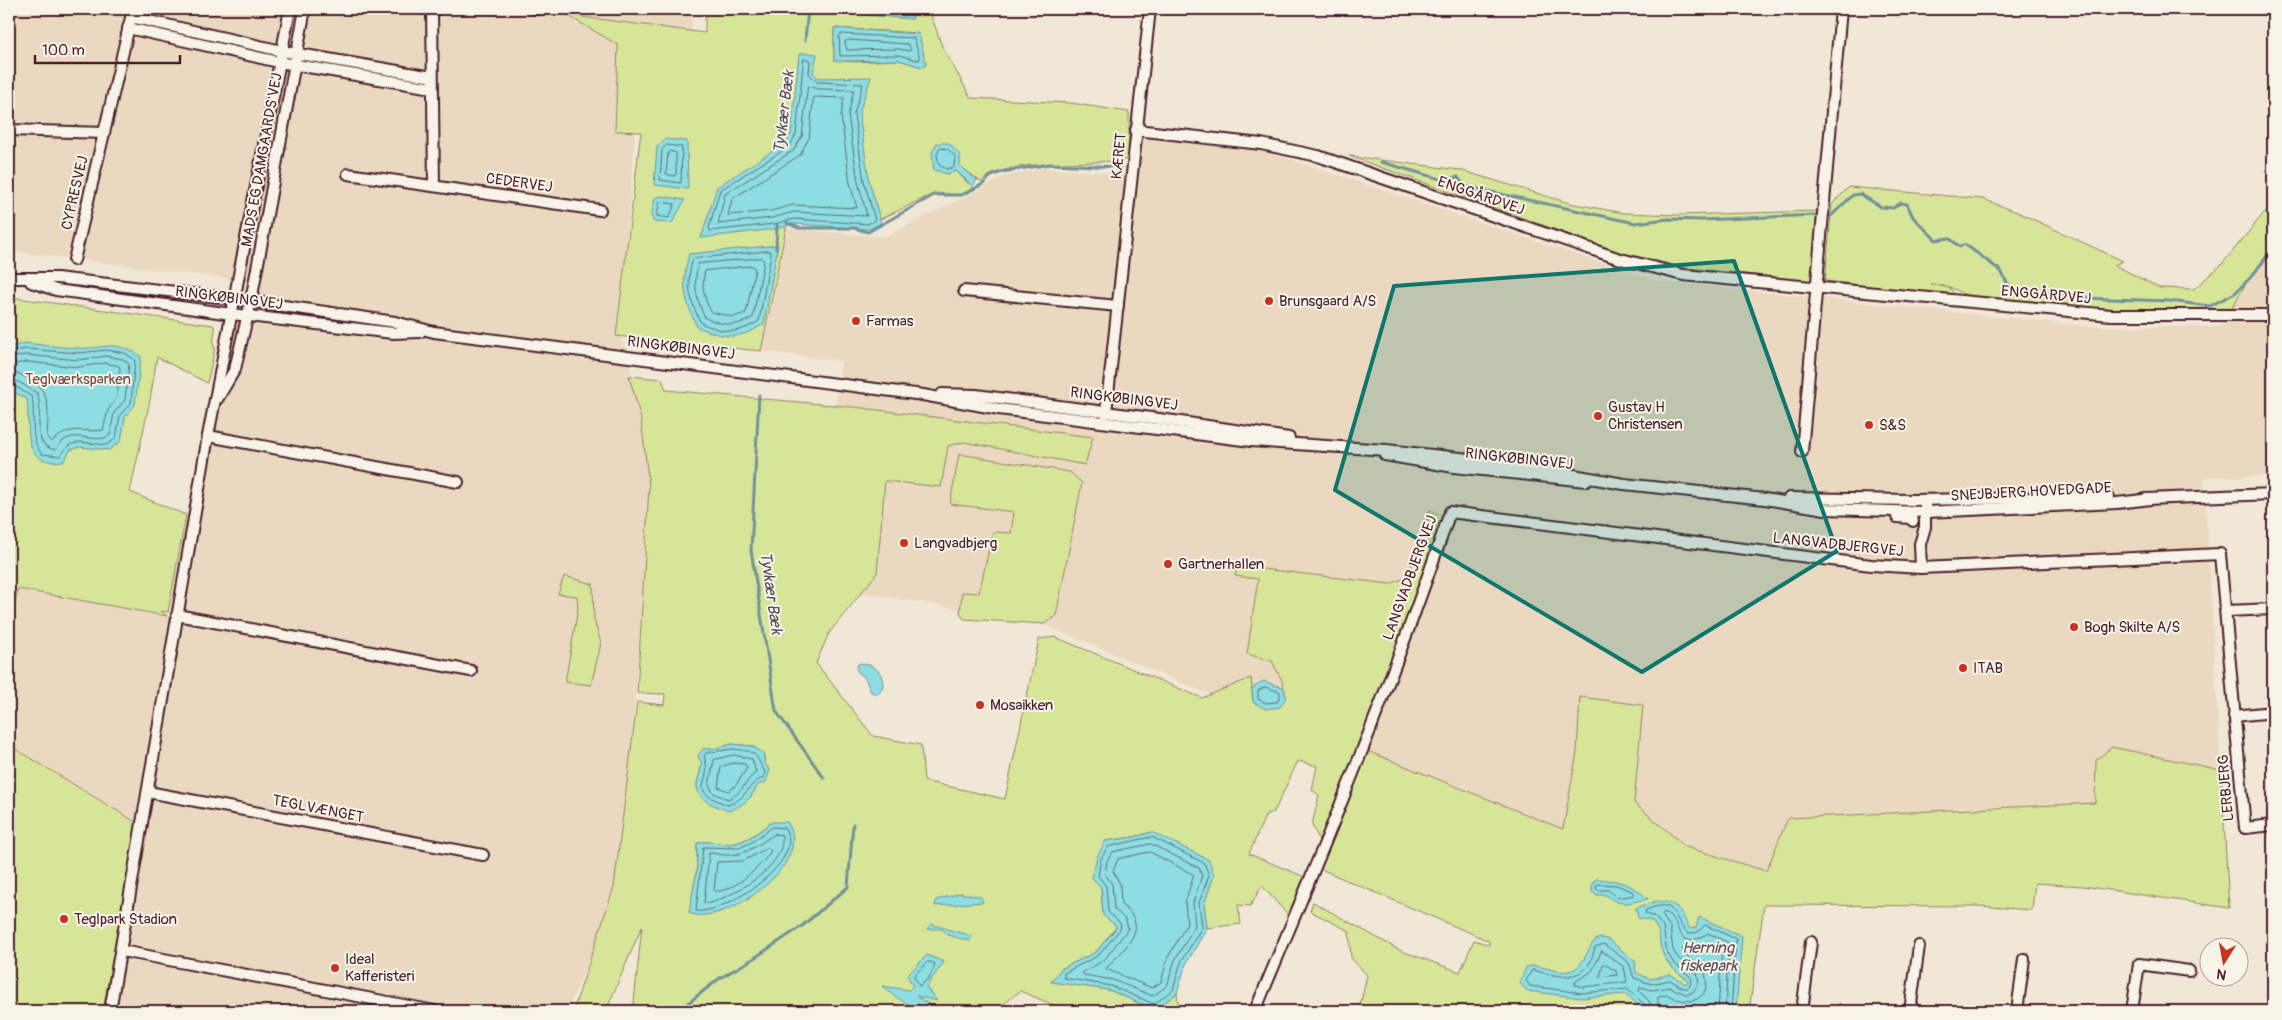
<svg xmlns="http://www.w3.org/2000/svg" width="2282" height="1020" font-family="Pangolin,sans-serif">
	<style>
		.built { fill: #ead9c0 }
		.green { fill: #d7e599; stroke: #908262; fill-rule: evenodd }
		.water { fill: #8cdee2; stroke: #729299 }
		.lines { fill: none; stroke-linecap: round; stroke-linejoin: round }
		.shore { stroke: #646b74; stroke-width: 1 }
		.stream { stroke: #729299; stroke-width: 3 }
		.minor-casing { stroke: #4a1f2b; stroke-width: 14 }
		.minor { stroke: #f7f3e8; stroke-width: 10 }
		.marked { fill: #0f766e; fill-opacity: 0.2; stroke: #0f766e; stroke-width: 4; stroke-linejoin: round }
		.poi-dot { fill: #c8321e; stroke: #f7f3e8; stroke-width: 2 }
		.labels { text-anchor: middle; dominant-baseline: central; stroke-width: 4; stroke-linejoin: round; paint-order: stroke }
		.street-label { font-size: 15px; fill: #4a1f2b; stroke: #f7f3e8 }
		.poi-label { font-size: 15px; fill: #4a1f2b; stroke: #f7f3e8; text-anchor: start }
		.park-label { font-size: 15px; fill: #6d5046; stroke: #f7f3e8 }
		.water-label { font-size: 16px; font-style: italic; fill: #5a4f59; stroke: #f7f3e8 }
	</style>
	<rect width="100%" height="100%" fill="#f1e7d6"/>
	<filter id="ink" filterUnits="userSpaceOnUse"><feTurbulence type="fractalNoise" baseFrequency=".02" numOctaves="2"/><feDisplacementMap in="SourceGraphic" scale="10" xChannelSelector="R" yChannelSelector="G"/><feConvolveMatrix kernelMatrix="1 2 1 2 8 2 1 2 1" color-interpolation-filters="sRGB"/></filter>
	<g filter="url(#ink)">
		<g class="built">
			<path d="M9 9H694L681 122 636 119 620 334 634 380 652 457 622 883 567 1011H103L137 823 9 744V637L18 589 167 616 232 279 9 251Z"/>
			<path d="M1129 137 1265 151 1657 281 2086 326 2221 327 2247 281 2273 253V476L2204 477 2229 908 2083 886 1996 881H1766L1563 829 1367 751 1225 701 1038 622 816 585 841 361 761 351 786 228 884 237 1006 176 1044 168 1125 174Z"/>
		</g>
		<g class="green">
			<path d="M705 9H840L839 12 912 19 911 9H929L942 46 971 98 1070 103 1129 112V159C1094 166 1004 157 981 182L960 166 947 174 956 171 974 189 959 195 935 193 870 224 784 219 786 228 761 351 616 336 641 132 615 131 618 45 567 15 705 33ZM834 28 918 33 926 65 922 67 899 60 852 62 834 59Z"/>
			<path d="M1349 156 1460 170 1569 203 1624 213 1678 215 1821 211 1812 281 1687 268 1618 252Z"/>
			<path d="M1849 187 1983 199 2017 212 2123 261 2114 265 2160 288 2194 289 2223 263 2264 213 2273 207V253L2247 281 2231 310H2113L1968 296 1950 287 1931 284 1950 288 1956 296 1825 281 1832 204Z"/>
			<path d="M9 297 213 325 215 329 213 344 215 348 207 383 157 357 150 400 130 492 186 515 168 612 161 611 167 616 18 589 9 634Z"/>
			<path d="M629 376 662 379 666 390 854 407 1093 437 1085 465 964 442 948 446 941 487 885 481 877 573 829 633 816 663 873 736 921 745 924 781 1005 799 1039 639 1055 637 1202 698 1251 678 1253 702 1286 697 1282 681 1272 661 1247 654 1258 579 1235 576 1237 566 1390 584 1405 578 1418 552 1430 510 1445 517 1419 595 1412 601 1385 679 1321 844 1312 825 1319 795 1312 790 1317 766 1298 761 1274 812 1266 814 1249 854 1305 877 1289 916 1262 886 1250 906 1238 905 1241 924 1207 928 1204 904 1214 875 1152 832 1134 837 1105 841 1101 887 1103 915 1117 926 1096 952 1061 969 1052 981 1109 990 1155 1010 1177 993 1179 1011H1068L1020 991 995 1011H633L642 926 606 1011H573L614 887 637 702 664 705 665 694 637 693 649 487 641 419ZM732 744 752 746 763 753 765 764 751 797 697 784 702 764 718 748ZM772 822 749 899 713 914 690 913 697 869V843C709 840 718 844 729 844 746 843 759 831 772 822Z"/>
			<path d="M959 454 1070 472 1082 483 1056 616 1044 624 964 619 960 613 962 592 979 593 993 532 1011 533 1014 512 950 504Z"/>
			<path d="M564 576 593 584 594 620 601 643 591 685 565 682 578 609 577 596 558 594Z"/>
			<path d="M1580 697 1643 705 1634 803 1686 847 1766 871 1788 818 2095 803 2096 760 2112 747 2221 770 2229 908 2083 886 2035 883 2032 910 1979 906 1764 905 1749 1011H1364L1366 1008 1360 1006 1367 975 1351 958 1349 931 1310 911 1313 902 1399 950 1460 972 1474 940 1489 945V941L1318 868 1367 751 1563 829 1577 752Z"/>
			<path d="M9 745 137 823 103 1011H9Z"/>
		</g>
		<g class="water">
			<path d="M840 9H911L913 19 839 12Z"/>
			<path d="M834 28 919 34 926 65 922 67 899 60 836 61 834 60Z"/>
			<path d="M802 53 817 54 813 73 819 78 871 77 859 113 869 180 881 223 869 229 794 224 775 229 701 238 717 187 785 143 791 134 799 55Z"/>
			<path d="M665 139 687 141 688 189 654 185 657 147Z"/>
			<path d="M937 143H949L960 155V166L977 180 973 186 956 171 947 174 934 170 932 153Z"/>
			<path d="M661 196 685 200 672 223 654 222 651 216 655 198Z"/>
			<path d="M778 245 764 324C736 341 726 338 697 327 684 298 681 285 689 254Z"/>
			<path d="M25 343C42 345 59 347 76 348 106 350 110 338 141 356L135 405 125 417 121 441 109 450 80 447 70 450 64 461C19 466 31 429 27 399L9 390V347Z"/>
			<path d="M860 663C875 665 883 671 883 686L878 694 871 692 865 678 857 671V665Z"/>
			<path d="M1263 681 1284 688 1286 697 1280 707 1265 709 1253 702 1252 688Z"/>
			<path d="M732 744 752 746 763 753 765 764 770 770 766 782 758 785C750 799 744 805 729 811 716 806 696 801 697 784 698 777 701 770 702 764L698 756 703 749 718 748Z"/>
			<path d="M772 822H787C817 863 723 928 689 913L697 869V843C709 840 718 844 729 844 746 843 759 831 772 822Z"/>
			<path d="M1152 832 1209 860 1214 875 1204 904 1207 928 1186 964 1177 993 1155 1010 1109 990 1051 982 1061 969 1096 952 1117 927 1103 915 1101 887 1092 878 1097 857 1105 841 1134 837Z"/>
			<path d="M1596 879C1618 880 1631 883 1648 899 1630 902 1620 908 1606 895H1596L1592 892V883Z"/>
			<path d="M960 893 981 897 983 902 935 906 936 900Z"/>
			<path d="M1656 901C1680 902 1680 911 1690 929L1696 928 1699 917 1742 936 1736 1011H1639L1640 1007 1626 994 1582 998 1527 991 1520 983 1526 967C1541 962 1556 976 1572 970 1589 965 1588 932 1606 939 1614 942 1627 956 1635 961L1636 973 1651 979 1670 974 1686 984 1688 980C1678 973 1668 966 1663 954 1657 940 1663 935 1652 921L1638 918 1636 908Z"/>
			<path d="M931 924 971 936 970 941 948 935 942 929H927Z"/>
			<path d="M927 955 944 962 926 987 937 1001 916 996 940 1011C918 1011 898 1001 882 986L909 990 913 986 907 975Z"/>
		</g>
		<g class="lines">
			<g class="shore">
				<path d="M858 9 904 13 906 9"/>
				<path d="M841 34 914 38 920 59 917 60 899 55 840 56 839 36Z"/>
				<path d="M848 40 908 44 911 49 909 51 899 49 847 50 845 42Z"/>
				<path d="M804 59 810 60 809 74 817 82 863 84 854 114 864 181 875 220 868 224 794 219 774 224 710 231 709 228 720 190 790 146 796 134Z"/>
				<path d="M808 86 818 89 854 90 848 115 858 182 867 216 794 212 772 218 718 224 725 194 794 150 802 136Z"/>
				<path d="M814 97 844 98 841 116 850 183 857 208 793 205 771 211 728 215 732 199 800 155 809 138Z"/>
				<path d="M667 145 682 147 681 183 660 180 662 150Z"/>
				<path d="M940 148 947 149 955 156 954 167 947 169 939 165 937 155Z"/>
				<path d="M670 151 676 153V174L674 176 666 174 668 153Z"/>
				<path d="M660 202 675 204 669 218 657 216Z"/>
				<path d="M769 251 771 254 759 321C737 335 724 333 701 323 690 301 685 283 693 259Z"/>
				<path d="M761 258 764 261 753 317C737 328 723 325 705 318 696 299 693 285 698 264Z"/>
				<path d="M752 266 755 269 746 313 733 317 711 312C704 298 701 287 705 271Z"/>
				<path d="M9 352 26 349 79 353 106 350 125 353 135 360 131 403 120 415 116 438 107 445 80 442 69 445 60 456 42 454C28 438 36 417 32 397L16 387 9 386"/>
				<path d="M9 358 26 355 79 360 106 356 123 359 129 364 125 400 114 413 110 435C98 445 77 430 63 441 60 443 58 448 56 450 28 445 45 415 37 393L19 382 9 380"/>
				<path d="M9 365 27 362 78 367 106 363 119 366 120 368 117 397 108 410 103 430C81 433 72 424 51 442L47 437C48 416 52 391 31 380 24 376 17 372 9 372"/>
				<path d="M1265 687 1280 692V696L1277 702 1266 703 1258 699V691Z"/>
				<path d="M733 749C759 752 753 752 765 772L763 778C747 784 747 799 728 805 683 789 715 784 704 756L706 753Z"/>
				<path d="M734 755 752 759 756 772C746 780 742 794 728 799L713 793 709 785 714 760Z"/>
				<path d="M734 763 745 764 747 768 736 785 729 791 718 787 721 767Z"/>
				<path d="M773 827 784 828C810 859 724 915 696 911L703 847 739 848 750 843Z"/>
				<path d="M775 834 782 835C786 864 745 888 723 898 716 901 711 904 704 903L709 853C716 853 722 856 729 855 747 855 760 843 775 834Z"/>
				<path d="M1152 837 1204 863 1209 875 1199 903 1202 927 1181 962 1173 990 1154 1004 1111 986 1064 978V973L1099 955 1121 928 1120 923 1108 912 1106 886 1098 876 1101 859 1108 847Z"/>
				<path d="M1151 844 1199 868 1202 875 1193 903 1195 926 1175 960 1167 986 1153 996 1113 980 1084 975 1082 973 1104 960 1128 929 1126 920 1114 909 1112 884 1105 874 1107 861 1113 852Z"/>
				<path d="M768 848 771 851C762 866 731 894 714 891L717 862 743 861Z"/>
				<path d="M1150 852 1194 875 1185 902 1187 924 1168 957 1161 982 1152 988 1106 969C1116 955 1145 936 1132 916 1130 911 1125 908 1121 905L1120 884 1113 871 1118 859Z"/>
				<path d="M1599 884 1616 885 1632 891 1634 895 1617 898 1608 890H1597L1596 886Z"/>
				<path d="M1602 951 1624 967 1627 982 1583 987 1575 985V982L1592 971Z"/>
				<path d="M928 962 934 963 935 966 928 979 919 986 914 976Z"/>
				<path d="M1604 964 1616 971 1617 975 1600 977Z"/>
				<path d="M1644 1011V1004L1627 989 1582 993 1530 986 1526 981 1532 970C1550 974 1574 983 1588 966 1592 961 1593 953 1595 947L1604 944 1629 963 1634 978 1651 984 1670 980 1683 988H1689L1692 978 1673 962 1667 952 1663 927 1655 917 1645 913 1646 910C1678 897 1671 917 1688 934L1698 932 1705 925 1736 939 1731 1011"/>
				<path d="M1651 1011 1650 1002 1639 991 1640 987 1652 990 1670 987 1687 995 1694 991 1699 982 1697 973 1678 958 1673 950 1670 927 1662 915 1664 912C1684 920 1673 955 1708 933L1729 943 1725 1011"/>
				<path d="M1658 1011V996L1668 995C1685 1005 1709 1004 1706 978 1705 963 1688 962 1682 949L1709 942 1722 949 1718 1011"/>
			</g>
			<g class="stream">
				<path d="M805 40 808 9"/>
				<path d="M1381 162 1444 180 1458 177 1464 186 1635 223 1668 219 1701 220 1818 215"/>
				<path d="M1831 216 1853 195 1860 194 1881 207 1893 208 1900 203 1907 204 1913 217 1936 240 1949 238 1960 247 1962 245H1966L2001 271 2007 283 2023 295 2038 292 2081 298 2169 301 2210 306 2235 293 2252 276 2273 248"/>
				<path d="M787 223 799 228H854L868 232 934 195H962L983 184 991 176 1002 172 1050 164 1120 167"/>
				<path d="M776 249 777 225"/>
				<path d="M759 395 751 550 776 711 824 778"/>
				<path d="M678 1011 720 978 753 959 802 926 848 887 853 824"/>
			</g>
			<g class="minor-casing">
				<g id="minor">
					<path d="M432 9 434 186"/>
					<path d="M537 9H538"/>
					<path d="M131 17 282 51 432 77"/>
					<path d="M128 28 279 62 432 88"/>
					<path d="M9 130 104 133 133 9"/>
					<path d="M1136 130 1261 144 1318 156 1617 258 1683 275 2111 315H2273"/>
					<path d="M348 174 600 210"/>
					<path d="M74 260 104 133"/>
					<path d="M9 278H57L235 299 395 322 434 332 923 395 999 409 1251 441 1386 450 1506 463 1624 484 1765 499 1825 509 1926 512 2117 503 2151 499"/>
					<path d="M31 282 56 290 232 314 393 333 420 332"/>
					<path d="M964 291 1118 306"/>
					<path d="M942 394 976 395 1174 421 1289 438"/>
					<path d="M218 398 235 369 251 301 305 9"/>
					<path d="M1106 413 1150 9"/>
					<path d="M208 436 458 482"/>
					<path d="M1802 452 1841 9"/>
					<path d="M1385 455 1454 467 1586 481"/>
					<path d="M1789 498 1912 500 2109 497"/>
					<path d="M2146 499 2273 494"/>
					<path d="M1897 517 1910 518 1913 521"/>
					<path d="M1921 568 1920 544 1925 527V505"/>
					<path d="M2226 611 2273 609"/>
					<path d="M177 615 471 671"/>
					<path d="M2234 716 2273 712"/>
					<path d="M148 792 483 855"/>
					<path d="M122 951 435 1011"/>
					<path d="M110 1011 208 436 290 9"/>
					<path d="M1255 1011C1324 847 1393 681 1450 512L1871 565 1921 568 2220 554 2245 828 2273 825"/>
					<path d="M1802 1011 1811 942"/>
					<path d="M1910 1011 1919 946"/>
					<path d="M2017 1011 2024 959"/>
					<path d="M2132 1011 2139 964 2189 971"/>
				</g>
			</g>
			<use href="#minor" class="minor"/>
		</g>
	</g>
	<path class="marked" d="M1734 261 1837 551 1642 672 1335 490 1394 286Z"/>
	<g class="poi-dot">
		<circle cx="1269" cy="301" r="5"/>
		<circle cx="856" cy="321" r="5"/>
		<circle cx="1598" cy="416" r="5"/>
		<circle cx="1869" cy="425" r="5"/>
		<circle cx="904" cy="543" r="5"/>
		<circle cx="1168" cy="564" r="5"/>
		<circle cx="2074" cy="627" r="5"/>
		<circle cx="1963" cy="668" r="5"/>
		<circle cx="980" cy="705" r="5"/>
		<circle cx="64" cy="919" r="5"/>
		<circle cx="335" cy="968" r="5"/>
	</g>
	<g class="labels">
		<g class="street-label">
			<text transform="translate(1119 156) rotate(-84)">KÆRET</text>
			<text transform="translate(262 160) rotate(-80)">MADS EG DAMGAARDS VEJ</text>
			<text transform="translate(519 183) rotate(8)">CEDERVEJ</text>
			<text transform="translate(75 193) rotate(-77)">CYPRESVEJ</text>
			<text transform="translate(1481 196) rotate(19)">ENGGÅRDVEJ</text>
			<text transform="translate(2046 295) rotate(5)">ENGGÅRDVEJ</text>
			<text transform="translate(229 298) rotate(7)">RINGKØBINGVEJ</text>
			<text transform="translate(681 348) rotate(7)">RINGKØBINGVEJ</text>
			<text transform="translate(1124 399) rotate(7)">RINGKØBINGVEJ</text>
			<text transform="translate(1519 459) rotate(6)">RINGKØBINGVEJ</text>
			<text transform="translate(2031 492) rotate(-3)">SNEJBJERG HOVEDGADE</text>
			<text transform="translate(1838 545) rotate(6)">LANGVADBJERGVEJ</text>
			<text transform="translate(1410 578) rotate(-70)">LANGVADBJERGVEJ</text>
			<text transform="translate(2226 788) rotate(-95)">LERBJERG</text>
			<text transform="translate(318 809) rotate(11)">TEGLVÆNGET</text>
		</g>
		<g class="poi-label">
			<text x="1279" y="301">Brunsgaard A/S</text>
			<text x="866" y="321">Farmas</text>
			<text x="1608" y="407">Gustav H<tspan x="1608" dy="17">Christensen</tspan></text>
			<text x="1879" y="425">S&amp;S</text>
			<text x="914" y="543">Langvadbjerg</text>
			<text x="1178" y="564">Gartnerhallen</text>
			<text x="2084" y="627">Bogh Skilte A/S</text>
			<text x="1973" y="668">ITAB</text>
			<text x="990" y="705">Mosaikken</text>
			<text x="74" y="919">Teglpark Stadion</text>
			<text x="345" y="959">Ideal<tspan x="345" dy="17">Kafferisteri</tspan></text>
		</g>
		<g class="park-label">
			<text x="78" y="379">Teglværksparken</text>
		</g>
		<g class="water-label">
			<text transform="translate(784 112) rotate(-83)">Tyvkær Bæk</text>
			<text transform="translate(771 593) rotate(82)">Tyvkær Bæk</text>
			<text x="1708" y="948">Herning<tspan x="1708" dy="18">fiskepark</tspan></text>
		</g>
	</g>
	<rect width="2282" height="1020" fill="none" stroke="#f7f3e8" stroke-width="30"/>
	<rect x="15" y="15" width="2252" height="990" fill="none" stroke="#4a1f2b" stroke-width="2" filter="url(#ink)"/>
	<g transform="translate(2224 962) rotate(191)"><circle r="24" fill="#f7f3e8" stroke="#b29e9c"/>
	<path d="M0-4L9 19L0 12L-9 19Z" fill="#c8321e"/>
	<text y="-8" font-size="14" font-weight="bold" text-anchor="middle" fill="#4a1f2b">N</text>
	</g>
	<path d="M35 55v8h145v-8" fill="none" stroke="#4a1f2b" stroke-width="2.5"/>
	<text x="42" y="55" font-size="15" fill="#4a1f2b" stroke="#f7f3e8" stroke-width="4" paint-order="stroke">100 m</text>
</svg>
